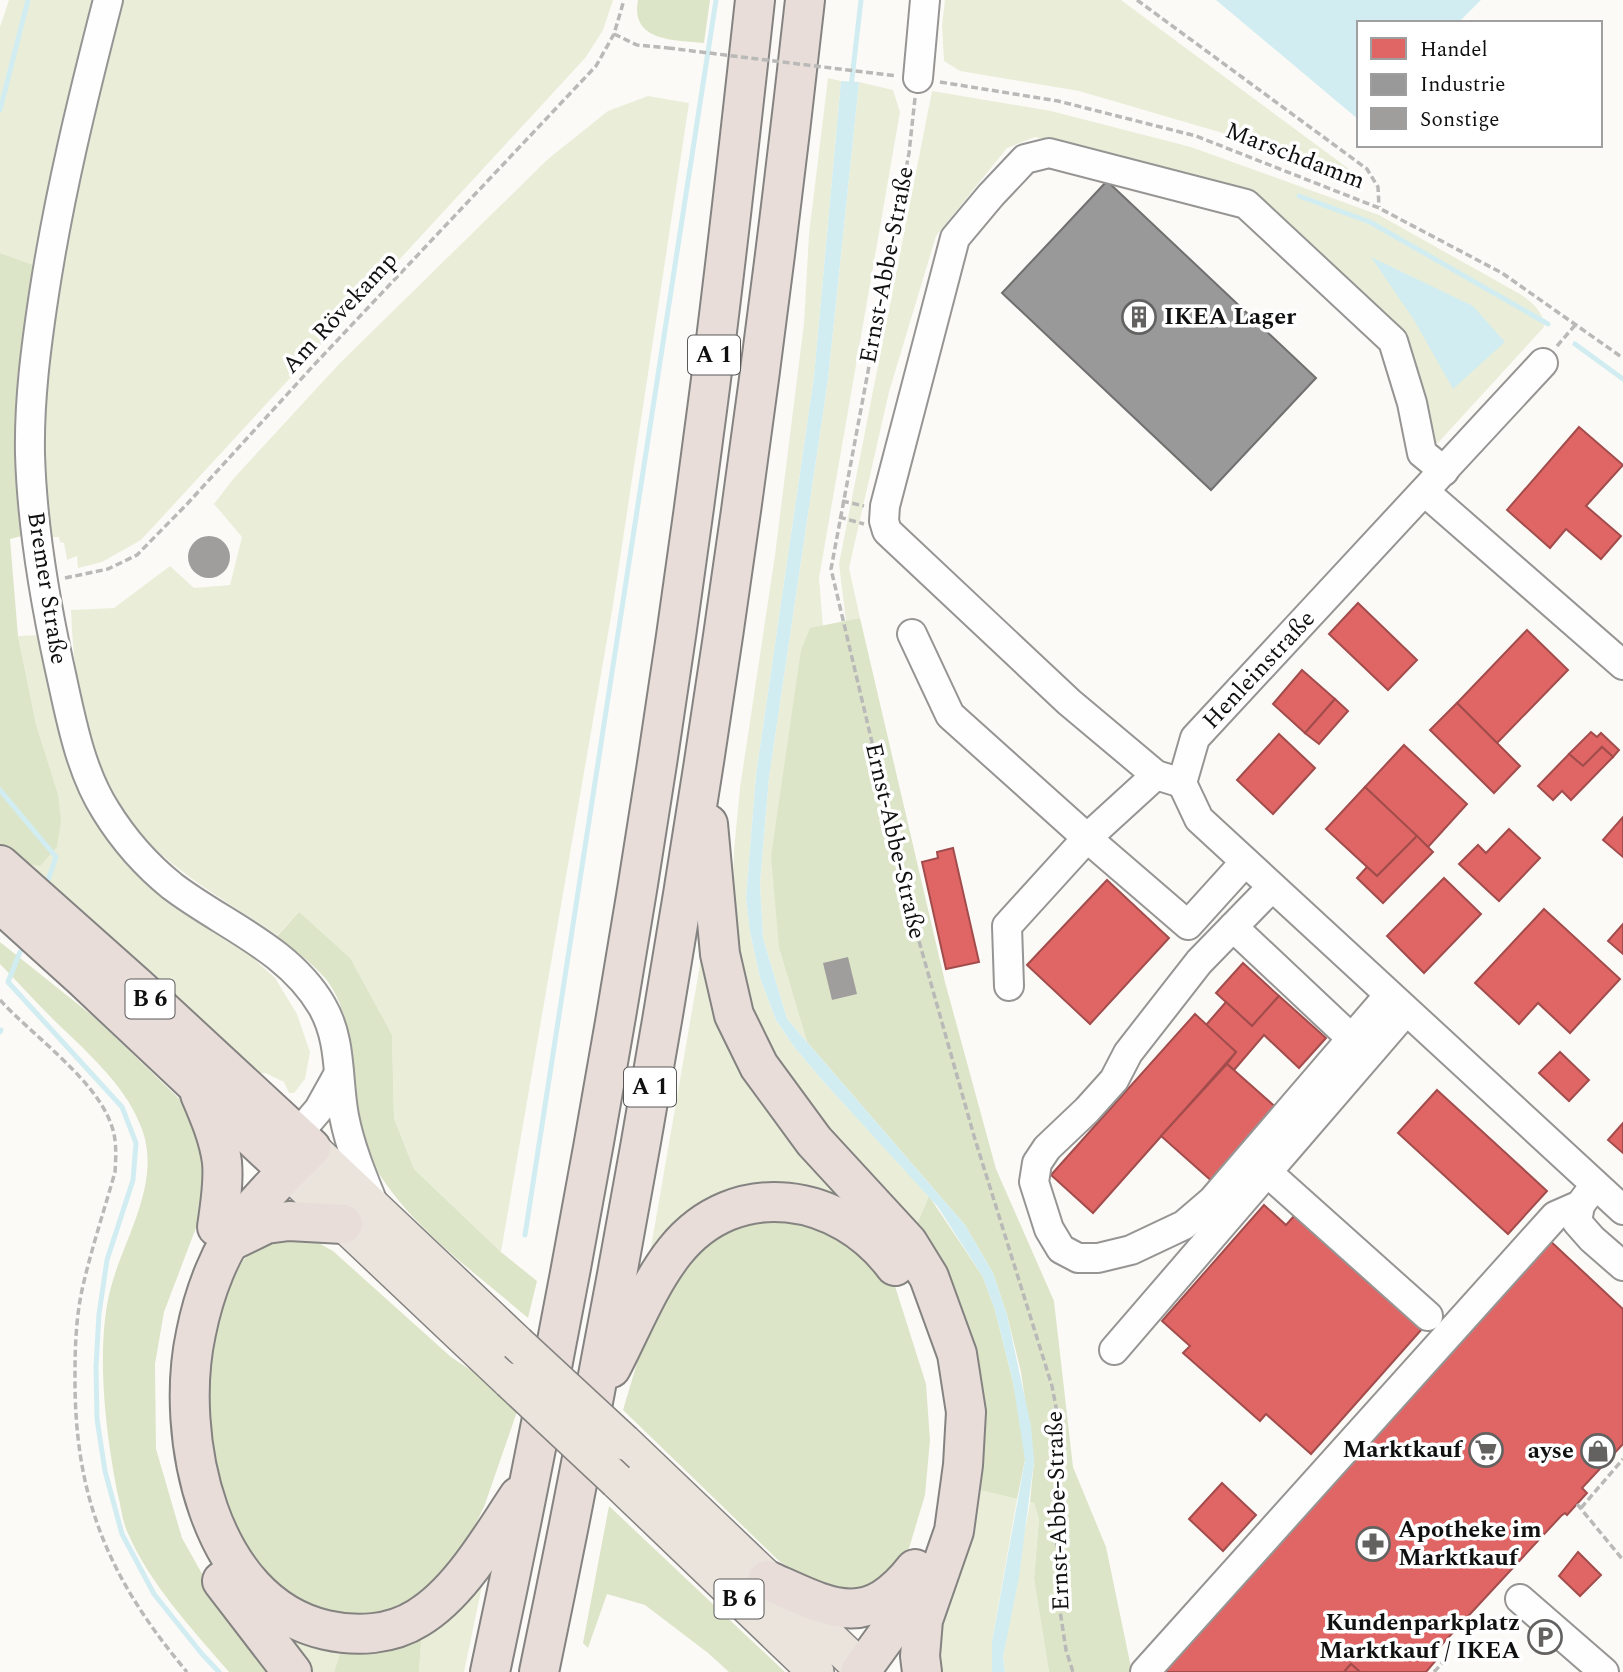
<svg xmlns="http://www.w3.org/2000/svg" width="1623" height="1672" font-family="Spectral,serif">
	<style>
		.green { fill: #eaeed9 }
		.forest { fill: #dde5c8 }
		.water { fill: #d1edf1 }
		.shops { fill: #e06666; stroke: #a24c4c; stroke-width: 2 }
		.industry { fill: #999; stroke: #707070; stroke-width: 2 }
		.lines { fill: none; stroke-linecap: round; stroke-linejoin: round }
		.stream { stroke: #d1edf1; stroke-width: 5 }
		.building { fill: #a09e9c }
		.minor-casing { stroke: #969594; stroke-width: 32 }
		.major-casing { stroke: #848381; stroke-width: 38 }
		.highway-casing { stroke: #848381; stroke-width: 42 }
		.path { stroke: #b9b9b8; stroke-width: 3.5; stroke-dasharray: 7 3.5; stroke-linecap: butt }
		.minor { stroke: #fffefe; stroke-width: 28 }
		.major { stroke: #ebe4dd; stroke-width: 35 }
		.highway { stroke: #e8ddd9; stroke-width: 38 }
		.major-bridge-casing { stroke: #848381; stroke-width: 38; stroke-linecap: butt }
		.path-bridge { stroke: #b9b9b8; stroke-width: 3.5; stroke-dasharray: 7 3.5; stroke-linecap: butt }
		.major-bridge { stroke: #ebe4dd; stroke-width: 35 }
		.labels { text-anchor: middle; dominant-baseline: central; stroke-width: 7; stroke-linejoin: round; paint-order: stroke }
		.shield { fill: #fff; stroke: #585858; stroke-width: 2 }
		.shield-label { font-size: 23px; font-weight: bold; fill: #101010 }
		.street-label { font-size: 24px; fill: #101010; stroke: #fff }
		.poi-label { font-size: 24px; font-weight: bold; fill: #101010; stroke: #fff; text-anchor: end }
	</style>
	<rect width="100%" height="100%" fill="#fcfaf7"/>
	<g class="green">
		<path d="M9 0H93L34 265 0 253V27Z"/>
		<path d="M119 0H613L603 30 586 57 141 540 102 562 78 568 77 556 67 560 64 543 60 542 59 537H50L40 456 42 415 57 278Z"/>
		<path d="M945 0H1121L1349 169 1358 182 1349 187 1226 134 1079 91 960 71 944 61 942 25Z"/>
		<path d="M828 78 841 81 814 377 756 775 746 898 750 932 760 978 776 1020 795 1048 823 1081 929 1196 914 1231 811 1116 778 1070 746 997 733 895 734 850 740 788 775 555 804 323 809 234Z"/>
		<path d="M859 82 893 90 900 112 819 578 823 627 810 628 779 948 807 1042 787 1019 763 938 760 883 769 777 828 379Z"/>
		<path d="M932 91 1051 111 1191 147 1379 215 1520 294C1532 302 1544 312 1544 327L1437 444 1396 331 1250 196 1035 137 1007 148 936 236 889 392 849 568 860 618 846 621 839 564Z"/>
		<path d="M648 96 689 103 613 605 501 1252 414 1169 394 1118 392 1035 299 912 277 935C234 906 185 879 148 842 89 781 74 691 71 610L114 608 170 566 194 588 230 585 242 537 214 504 234 478 340 363 548 159 608 111Z"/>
		<path d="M41 635 59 730 87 806 124 859 244 950 275 978 297 1014 310 1052 305 1079 294 1093H289L284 1082 265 1073H247L18 862 58 794 36 724 18 636Z"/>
		<path d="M702 953 868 1214 647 1270Z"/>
		<path d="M975 1489 1017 1499 992 1642V1672H934V1634Z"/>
		<path d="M1030 1502 1034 1503 1039 1519 1034 1579 1049 1672H1005L1003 1657Z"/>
		<path d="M486 1567 464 1672H419L422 1631Z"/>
		<path d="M260 1612 342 1647 334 1672H311Z"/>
	</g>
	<g class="forest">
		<path d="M638 0H710L704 43C675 40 630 42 638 0Z"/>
		<path d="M0 253 34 265 19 379V492L22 536 10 539 18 636 36 724 58 794 61 821 57 847 40 866 18 862 0 847Z"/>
		<path d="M860 618 945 982 996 1169 1054 1301 1073 1467 1106 1547 1132 1672H1049L1034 1579 1039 1519 1034 1503 1030 1502 1034 1461 1021 1372 1007 1315 993 1273 965 1225 807 1042 779 948 771 856 801 650 810 628Z"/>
		<path d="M299 912 350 958 392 1035 394 1118 414 1169 501 1252 537 1281 528 1318C471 1269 400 1220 366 1151 355 1130 355 1102 354 1078 354 1048 345 1002 325 978 311 962 293 949 277 936Z"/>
		<path d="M0 942 94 1017 193 1112 209 1161 199 1220 164 1312 155 1364 156 1449 182 1538 219 1604 272 1672H229C193 1630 148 1582 127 1531 122 1520 121 1506 118 1495 106 1437 96 1353 109 1295 121 1242 161 1188 143 1132 128 1088 91 1056 59 1025 38 1005 20 984 0 964Z"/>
		<path d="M929 1196 983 1277 995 1310 1013 1382 1023 1434 1025 1460 1017 1499 975 1489 914 1231Z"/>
		<path d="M753 1215 831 1225 895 1286 926 1384 930 1440 925 1495 907 1555 867 1592 830 1594 779 1561 623 1410 656 1299 689 1251Z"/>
		<path d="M310 1238 333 1251 451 1357 489 1382 518 1409 484 1507 455 1565 410 1608 351 1621 284 1595 239 1540 212 1465 204 1369 217 1312 243 1260 265 1241Z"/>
		<path d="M609 1506 785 1672H729L708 1653 645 1605 607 1594 588 1648 583 1643Z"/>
		<path d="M422 1631 419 1672H334L342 1647Z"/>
	</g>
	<g class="water">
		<path d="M1216 0H1481L1458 23H1359V120Z"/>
		<path d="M841 81 859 82 828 379 769 777 760 883 763 938 787 1019 965 1225 993 1273 1007 1315 1031 1426 1034 1461 1019 1577 1003 1657 1005 1672H992V1642L1025 1460 1013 1382 995 1310 983 1277 938 1207 823 1081 795 1048 776 1020 760 978 750 932 746 898 756 775 814 377Z"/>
		<path d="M1371 257 1473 306 1505 342 1453 389 1414 320Z"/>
	</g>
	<g class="shops">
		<path d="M1579 427 1623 465 1586 506 1621 536 1601 559 1566 529 1550 548 1507 510Z"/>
		<path d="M1358 603 1417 660 1388 690 1329 634Z"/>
		<path d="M1527 630 1568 670 1497 743 1457 703Z"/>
		<path d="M1302 670 1335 699 1305 733 1273 704Z"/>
		<path d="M1335 699 1348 711 1319 744 1305 733Z"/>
		<path d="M1457 703 1520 766 1494 793 1430 730Z"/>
		<path d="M1591 732 1597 737 1601 733 1619 750 1613 757 1602 747 1583 766 1569 754Z"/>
		<path d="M1279 734 1315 768 1273 814 1237 780Z"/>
		<path d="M1404 745 1467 804 1428 847 1365 787Z"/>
		<path d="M1602 747 1613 757 1571 800 1562 791 1553 800 1538 786 1569 754 1583 766Z"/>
		<path d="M1365 787 1417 836 1377 876 1326 829Z"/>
		<path d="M1623 817V857L1603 840Z"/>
		<path d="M1509 829 1540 858 1499 901 1459 864 1478 845 1486 853Z"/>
		<path d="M1417 836 1433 852 1383 903 1357 878 1367 867 1377 876Z"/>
		<path d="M953 848 979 962 946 969 922 862 938 858 937 852Z"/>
		<path d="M1444 878 1481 914 1424 973 1387 936Z"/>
		<path d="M1107 880 1169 938 1090 1024 1027 965Z"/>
		<path d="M1544 909 1620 979 1570 1033 1538 1003 1519 1024 1475 983Z"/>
		<path d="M1623 924V954L1608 941Z"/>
		<path d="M1243 963 1279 996 1252 1026 1216 993Z"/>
		<path d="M1279 996 1326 1038 1299 1068 1264 1035 1234 1070 1227 1064 1236 1052 1206 1025 1226 1002 1252 1026Z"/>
		<path d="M1195 1014 1236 1052 1093 1213 1051 1175Z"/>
		<path d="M1560 1052 1589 1080 1569 1101 1539 1073Z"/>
		<path d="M1227 1064 1279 1110 1214 1183 1161 1136Z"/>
		<path d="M1437 1090 1547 1191 1508 1234 1398 1133Z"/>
		<path d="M1623 1123V1153L1608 1140Z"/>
		<path d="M1264 1205 1286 1225 1294 1216 1422 1329 1311 1454 1266 1414 1260 1421 1183 1353 1190 1346 1162 1321Z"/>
		<path d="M1546 1237 1623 1309V1444L1582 1488 1587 1493 1567 1515 1565 1513 1561 1516 1433 1654 1438 1658 1426 1672H1360L1351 1664 1344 1672H1155Z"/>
		<path d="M1222 1483 1256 1515 1223 1551 1189 1519Z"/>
		<path d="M1578 1552 1601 1575 1580 1596 1559 1576Z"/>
		<path d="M1351 1664 1360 1672H1344Z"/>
	</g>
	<path class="industry" d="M1107 181 1316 378 1211 490 1002 293Z"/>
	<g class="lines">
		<g class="stream">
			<path d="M851 87 861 0"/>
			<path d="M0 110 28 0"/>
			<path d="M1299 196 1370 222 1548 324"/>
			<path d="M1575 344 1623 379"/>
			<path d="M0 790 56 857 47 883"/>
			<path d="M20 952 8 982 122 1107 136 1143 133 1180 107 1260 99 1314 96 1367 97 1419 105 1471 122 1534 154 1594 202 1654 219 1672"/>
			<path d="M0 1032 1 1030"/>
			<path d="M525 1235 716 0"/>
		</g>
	</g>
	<g class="building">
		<circle cx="209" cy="557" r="21"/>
		<path d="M848 957 857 994 832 1000 823 963Z"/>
	</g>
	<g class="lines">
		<g class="minor-casing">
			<g id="minor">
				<path d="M108 0C83 97 59 195 44 294 36 347 29 400 30 454 32 525 44 596 59 665 70 714 79 769 106 811 124 840 146 865 172 886 223 925 288 948 322 1006 342 1040 337 1079 344 1116 350 1147 362 1176 374 1205"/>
				<path d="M918 78 925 0"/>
				<path d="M1543 363 1195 738 1182 783 1199 819 1623 1210"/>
				<path d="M1425 492 1623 665"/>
				<path d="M912 634 950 715 1087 838 1007 926 1009 986"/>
				<path d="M1156 775 1087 838 1188 925 1245 862"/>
				<path d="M1182 783 1156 775 1069 702 887 531 884 521 885 506 955 238 991 195 1025 159 1049 153 1246 204 1393 341 1412 403 1422 453 1444 471"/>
				<path d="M1272 887 1199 962 1128 1053 1114 1080 1087 1110 1047 1148 1037 1163 1034 1182 1049 1229 1061 1249 1078 1258H1098L1131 1250 1184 1225 1212 1201 1389 995"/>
				<path d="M1233 927 1351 1038"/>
				<path d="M297 1135 319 1109 339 1073"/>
				<path d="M1267 1172 1428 1316"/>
				<path d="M1580 1205 1577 1222 1592 1239 1623 1266"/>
				<path d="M1114 1350 1406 1011"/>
				<path d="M1520 1599 1604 1672"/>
				<path d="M1145 1672 1555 1216 1580 1205 1595 1185"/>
			</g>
		</g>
		<g class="major-casing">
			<g id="major">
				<path d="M311 1148 517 1343"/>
				<path d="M288 1171 510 1381"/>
				<path d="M624 1442 865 1672"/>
				<path d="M617 1481 816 1672"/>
			</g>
		</g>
		<g class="highway-casing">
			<g id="highway">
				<path d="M708 824 720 954 734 1015 759 1066 814 1141 908 1243 929 1277 957 1354 966 1412 963 1465 954 1531 923 1620 920 1656 922 1672"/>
				<path d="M0 865 137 987 311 1148C289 1170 265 1192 246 1217 220 1249 204 1293 196 1333 174 1435 208 1603 326 1630 357 1637 391 1635 418 1618 460 1593 492 1536 519 1496"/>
				<path d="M0 903 83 978 288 1171"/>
				<path d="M200 1094C209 1115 219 1138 222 1162 224 1183 220 1206 217 1227"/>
				<path d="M229 1242 266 1224 289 1221 343 1224"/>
				<path d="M611 1368C631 1330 648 1285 675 1251 736 1175 841 1193 895 1266"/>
				<path d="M767 1580C828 1607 866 1632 915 1569"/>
				<path d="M222 1581 292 1672"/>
				<path d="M490 1672C577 1264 649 853 703 440 723 293 739 147 755 0"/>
				<path d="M539 1672C654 1119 743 561 805 0"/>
				<path d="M860 1672 907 1607 921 1576"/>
			</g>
		</g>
		<g class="path">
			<path d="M1137 0 1367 169 1378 187 1379 207"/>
			<path d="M614 34 637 45 668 48"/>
			<path d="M940 82 1058 101 1196 136 1379 208 1502 273 1623 358"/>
			<path d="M915 98 909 153 831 569 919 941 974 1136 1052 1386 1059 1423 1056 1584 1066 1650 1073 1672"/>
			<path d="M1557 346 1576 324"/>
			<path d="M842 501 864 506"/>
			<path d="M839 517 864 524"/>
			<path d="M65 578 108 569 137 555 188 503 313 366 596 66 614 34 624 0"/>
			<path d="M0 1000C33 1036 95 1079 111 1124 117 1139 116 1156 115 1172 104 1211 91 1250 82 1290 76 1318 75 1347 75 1375 74 1498 109 1579 187 1672"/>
			<path d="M1577 1504 1623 1560"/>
			<path d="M1581 1508 1623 1459"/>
			<path d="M1434 1672 1446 1659"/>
		</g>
		<use href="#minor" class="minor"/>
		<use href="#major" class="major"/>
		<use href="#highway" class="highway"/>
		<g class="major-bridge-casing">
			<g id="major-bridge">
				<path d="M517 1343 624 1442"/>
				<path d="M510 1381 617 1481"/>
			</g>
		</g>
		<path class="path-bridge" d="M668 48 897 76"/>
		<use href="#major-bridge" class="major-bridge"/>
	</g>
	<defs>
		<g id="building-ring" transform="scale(1.75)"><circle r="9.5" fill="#fff" stroke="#636261" stroke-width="1.5"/><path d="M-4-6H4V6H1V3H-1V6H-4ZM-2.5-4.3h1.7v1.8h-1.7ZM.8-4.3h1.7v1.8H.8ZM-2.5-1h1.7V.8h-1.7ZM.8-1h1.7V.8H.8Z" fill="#636261"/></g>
		<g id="supermarket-ring" transform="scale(1.75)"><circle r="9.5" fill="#fff" stroke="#636261" stroke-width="1.5"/><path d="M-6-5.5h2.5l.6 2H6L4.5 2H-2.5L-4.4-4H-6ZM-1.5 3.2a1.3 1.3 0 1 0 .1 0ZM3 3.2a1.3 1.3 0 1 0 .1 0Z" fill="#636261"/></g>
		<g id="shop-ring" transform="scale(1.75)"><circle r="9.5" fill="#fff" stroke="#636261" stroke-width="1.5"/><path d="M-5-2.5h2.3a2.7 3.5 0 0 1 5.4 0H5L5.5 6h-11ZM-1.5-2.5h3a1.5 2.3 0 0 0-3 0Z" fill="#636261"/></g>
		<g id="pharmacy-ring" transform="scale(1.75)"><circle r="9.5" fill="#fff" stroke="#636261" stroke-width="1.5"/><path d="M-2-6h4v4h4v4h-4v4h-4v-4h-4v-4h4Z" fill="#636261"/></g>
		<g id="parking-ring" transform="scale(1.75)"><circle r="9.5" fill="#fff" stroke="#636261" stroke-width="1.5"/><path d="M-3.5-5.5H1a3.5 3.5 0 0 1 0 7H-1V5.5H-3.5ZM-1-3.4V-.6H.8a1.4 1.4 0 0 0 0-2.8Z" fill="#636261"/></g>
	</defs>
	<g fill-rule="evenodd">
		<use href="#building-ring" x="1139" y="317"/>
		<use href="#supermarket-ring" x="1486" y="1450"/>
		<use href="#shop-ring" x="1598" y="1451"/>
		<use href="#pharmacy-ring" x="1373" y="1544"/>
		<use href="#parking-ring" x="1545" y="1637"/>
	</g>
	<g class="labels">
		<g class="shield">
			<rect x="688" y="335.5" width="52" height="39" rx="5"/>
			<rect x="125.5" y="979.5" width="49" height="39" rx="5"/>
			<rect x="624" y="1067.5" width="52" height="39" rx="5"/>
			<rect x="714.5" y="1579.5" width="49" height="39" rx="5"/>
		</g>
		<g class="shield-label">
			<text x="714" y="355">A 1</text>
			<text x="150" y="999">B 6</text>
			<text x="650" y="1087">A 1</text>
			<text x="739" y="1599">B 6</text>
		</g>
		<g class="street-label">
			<text transform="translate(1295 156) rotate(21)">Marschdamm</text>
			<text transform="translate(887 265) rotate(-79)">Ernst-Abbe-Straße</text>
			<text transform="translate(340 313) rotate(-47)">Am Rövekamp</text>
			<text transform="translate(47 588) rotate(81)">Bremer Straße</text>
			<text transform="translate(1259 670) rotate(-47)">Henleinstraße</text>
			<text transform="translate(895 841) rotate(77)">Ernst-Abbe-Straße</text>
			<text transform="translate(1058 1511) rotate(-92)">Ernst-Abbe-Straße</text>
		</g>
		<g class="poi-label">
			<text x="1164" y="317" text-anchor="start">IKEA Lager</text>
			<text x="1462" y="1450">Marktkauf</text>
			<text x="1574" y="1451">ayse</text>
			<text x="1398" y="1530" text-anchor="start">Apotheke im<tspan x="1398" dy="28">Marktkauf</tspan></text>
			<text x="1520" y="1623">Kundenparkplatz<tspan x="1520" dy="28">Marktkauf / IKEA</tspan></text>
		</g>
	</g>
	<rect x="1357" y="21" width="245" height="126" fill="#ffffff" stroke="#9f9f9f" stroke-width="2"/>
	<rect x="1371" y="38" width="35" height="21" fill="#e06666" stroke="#9f9f9f" stroke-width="2"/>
	<text x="1420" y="56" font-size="21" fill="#101010">Handel</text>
	<rect x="1371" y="74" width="35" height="21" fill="#999999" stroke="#9f9f9f" stroke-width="2"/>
	<text x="1420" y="91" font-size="21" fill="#101010">Industrie</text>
	<rect x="1371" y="108" width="35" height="21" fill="#a09e9c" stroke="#9f9f9f" stroke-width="2"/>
	<text x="1420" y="126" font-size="21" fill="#101010">Sonstige</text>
</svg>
